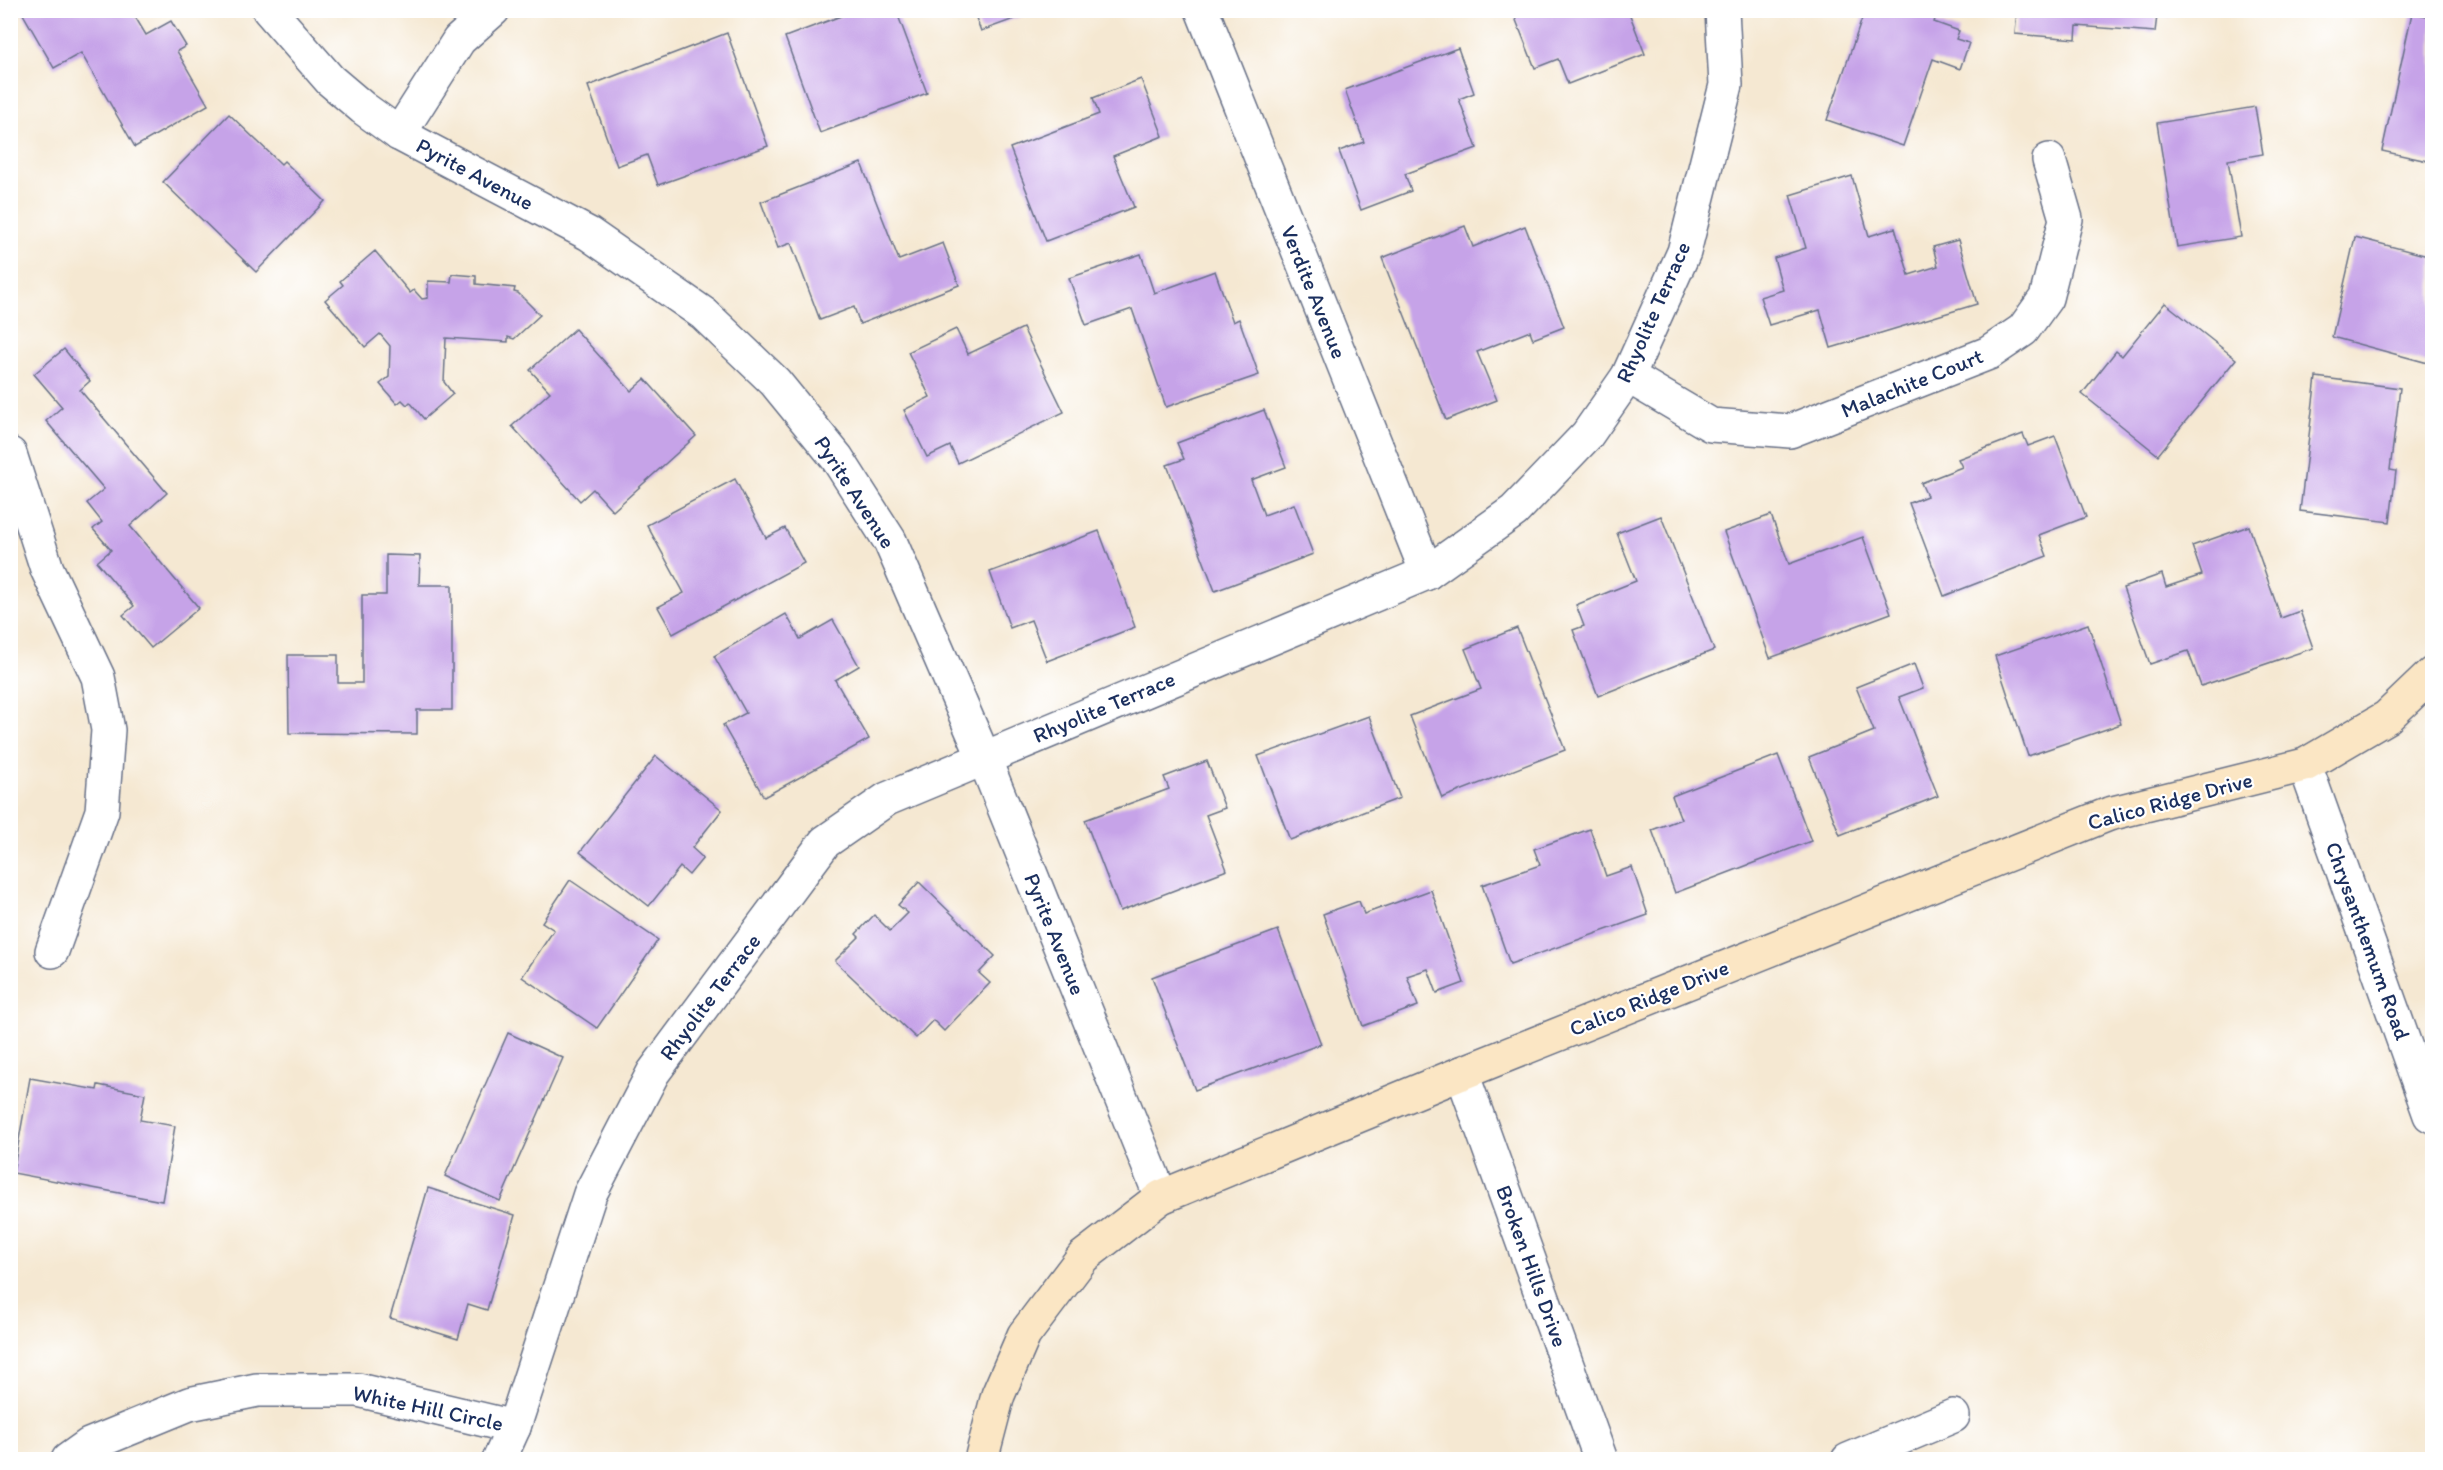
<svg xmlns="http://www.w3.org/2000/svg" width="2443" height="1470" font-family="Itim,sans-serif">
	<style>
		.building { fill: #c6a3e8 }
		.lines { fill: none; stroke-linecap: round; stroke-linejoin: round }
		.street-casing { stroke: #677087; stroke-width: 36 }
		.secondary-casing { stroke: #677087; stroke-width: 36 }
		.street { stroke: #fff; stroke-width: 33 }
		.secondary { stroke: #fbe6c4; stroke-width: 33 }
		.labels { text-anchor: middle; dominant-baseline: central; stroke-width: 4.5; stroke-linejoin: round; paint-order: stroke }
		.street-label { font-size: 22px; fill: #1b2f5e; stroke: #fff }
	</style>
	<rect width="100%" height="100%" fill="#fff"/>
	<filter id="ink" filterUnits="userSpaceOnUse"><feTurbulence type="fractalNoise" baseFrequency=".0167" numOctaves="2"/><feDisplacementMap in="SourceGraphic" scale="12" xChannelSelector="R" yChannelSelector="G"/><feConvolveMatrix kernelMatrix="1 2 1 2 8 2 1 2 1" color-interpolation-filters="sRGB"/></filter>
	<filter id="wash" filterUnits="userSpaceOnUse"><feTurbulence type="fractalNoise" baseFrequency=".008" numOctaves="4" result="noise"/><feDisplacementMap in="SourceGraphic" scale="24" xChannelSelector="R" yChannelSelector="G"/><feGaussianBlur stdDeviation="1.35" result="paint"/><feColorMatrix in="noise" values="0 0 0 0 0 0 0 0 0 0 0 0 0 0 0 0 0 1.4 0 .05"/><feComposite in="paint" operator="in"/></filter>
	<g filter="url(#wash)">
		<rect width="100%" height="100%" fill="#f5e8d2"/>
		<g id="blocks">
			<g class="building">
				<path d="M30 10H131L146 35 171 21 186 46 177 51 208 105 135 147 81 53 54 68 23 14Z"/>
				<path d="M839 10H896L927 93 820 133 785 37 841 16Z"/>
				<path d="M973 10H1036V11L981 31Z"/>
				<path d="M1512 10H1628L1645 54 1568 84 1558 59 1535 68Z"/>
				<path d="M1865 10H1938L1934 22 1959 31 1956 39 1969 43 1960 69 1933 59 1903 146 1827 120Z"/>
				<path d="M2017 10H2171V17L2157 16 2155 32 2077 26 2076 39 2015 34Z"/>
				<path d="M2412 13 2432 17V162L2382 151Z"/>
				<path d="M727 33 768 146 658 185 647 155 617 166 588 86Z"/>
				<path d="M1458 48 1474 93 1459 99 1477 148 1405 174 1411 191 1361 210 1339 151 1364 142 1345 90Z"/>
				<path d="M1141 79 1163 136 1113 156 1134 207 1046 241 1010 148 1099 114 1093 98Z"/>
				<path d="M2255 107 2263 154 2228 160 2241 237 2177 247 2157 123Z"/>
				<path d="M229 114 281 164 284 161 325 201 256 272 163 182Z"/>
				<path d="M861 163 899 260 943 243 959 285 860 324 854 307 820 320 791 243 778 248 761 202Z"/>
				<path d="M1852 176 1869 236 1895 228 1909 275 1938 266 1933 247 1958 240 1977 304 1831 348 1820 310 1769 325 1760 297 1783 290 1774 258 1806 248 1790 195Z"/>
				<path d="M1465 226 1473 247 1525 226 1564 327 1533 339 1530 331 1477 352 1497 400 1446 420 1382 258Z"/>
				<path d="M2355 237 2432 257V345L2428 363 2332 337Z"/>
				<path d="M375 251 410 293 414 290 422 299 428 298V281L451 282 452 274 476 276V284L515 288 514 292 518 293 540 315 514 339 508 337V342L446 338 444 382 453 394 424 419 410 402 407 405 402 400 397 404 380 384 389 377 390 346 380 334 365 347 325 300 343 285 340 281Z"/>
				<path d="M1141 254 1154 293 1215 271 1233 322 1239 319 1259 375 1166 407 1132 309 1086 325 1069 278Z"/>
				<path d="M2165 303 2236 359 2158 455 2082 394 2116 351 2122 356Z"/>
				<path d="M1023 328 1064 412 958 463 950 446 927 457 904 410 930 397 908 352 956 329 968 354Z"/>
				<path d="M575 329 631 391 645 379 696 436 613 511 593 489 580 501 512 426 550 392 530 370Z"/>
				<path d="M64 349 90 381 80 390 167 493 130 526 199 608 151 648 123 615 134 606 97 562 111 550 93 529 102 522 87 503 104 489 46 421 62 407 34 374Z"/>
				<path d="M2316 377 2400 388 2390 470 2396 471 2390 522 2300 511Z"/>
				<path d="M1264 410 1286 467 1251 480 1264 515 1294 504 1313 554 1215 591 1167 465 1184 459 1177 443Z"/>
				<path d="M2023 434 2028 446 2055 436 2086 517 2039 535 2047 556 1944 596 1909 503 1927 496 1921 483 1962 467 1958 459Z"/>
				<path d="M735 479 766 538 785 528 804 563 673 634 658 607 684 593 647 525Z"/>
				<path d="M1771 515 1789 564 1863 537 1891 613 1770 658 1724 532Z"/>
				<path d="M1661 516 1714 650 1598 696 1573 630 1584 626 1576 605 1636 581 1617 533Z"/>
				<path d="M2249 526 2281 618 2300 611 2313 648 2201 686 2188 651 2150 664 2123 588 2162 574 2166 587 2202 575 2192 546Z"/>
				<path d="M1099 531 1135 627 1047 661 1031 620 1010 628 990 572Z"/>
				<path d="M386 555 420 556 419 585H452V710H417V734L289 733 288 655H338V683H362V595H386Z"/>
				<path d="M786 614 800 639 833 620 859 666 835 680 869 739 764 797 723 725 746 713 714 656Z"/>
				<path d="M2088 624 2121 724 2028 756 1995 656Z"/>
				<path d="M1517 628 1565 750 1442 798 1410 716 1481 689 1465 649Z"/>
				<path d="M1914 664 1923 688 1899 697 1938 796 1840 835 1809 757 1874 731 1856 687Z"/>
				<path d="M1369 716 1400 798 1290 840 1258 756Z"/>
				<path d="M1778 755 1811 841 1675 893 1652 830 1681 819 1672 796Z"/>
				<path d="M656 756 722 810 692 848 703 858 689 875 680 867 649 906 580 852Z"/>
				<path d="M1207 761 1225 808 1206 815 1227 870 1120 911 1085 820 1169 789 1164 777Z"/>
				<path d="M1590 829 1606 876 1632 867 1648 915 1510 964 1482 885 1540 865 1534 849Z"/>
				<path d="M570 880 658 940 597 1028 522 977 554 930 542 922Z"/>
				<path d="M919 882 995 956 979 973 990 983 944 1031 933 1020 916 1038 835 961 859 937 856 934 874 915 890 931 908 913 898 905Z"/>
				<path d="M1431 890 1464 983 1437 993 1428 969 1407 976 1418 1006 1363 1026 1323 914 1359 901 1364 914Z"/>
				<path d="M1278 930 1321 1044 1195 1090 1152 977Z"/>
				<path d="M508 1033 563 1058 500 1201 445 1176Z"/>
				<path d="M30 1078 97 1090 98 1085 145 1094 140 1120 175 1126 162 1201 13 1173Z"/>
				<path d="M428 1188 515 1215 487 1310 468 1304 458 1339 390 1318Z"/>
			</g>
		</g>
	</g>
	<g filter="url(#ink)">
		<use href="#blocks" fill-opacity="0" stroke="#677087" stroke-width="1.5"/>
		<g class="lines">
			<g class="street-casing">
				<g id="street">
					<path d="M269 10 330 80 363 108 399 134 589 234 704 314 775 382 837 458 890 541 984 758 1161 1197"/>
					<path d="M1202 10 1427 573"/>
					<path d="M399 134 459 40 493 10"/>
					<path d="M1628 376 1711 425 1790 431 1989 353 2023 330 2046 298 2066 219 2049 160"/>
					<path d="M10 454 47 569 98 677 108 730 102 811 52 951"/>
					<path d="M2305 765 2430 1115 2432 1116"/>
					<path d="M1462 1073 1601 1460"/>
					<path d="M68 1460 89 1445 189 1404 257 1390H358L514 1427"/>
					<path d="M499 1460 514 1427 590 1194 653 1073 825 842 887 799 1427 573 1514 511 1587 435 1628 376 1684 252 1726 85 1722 10"/>
					<path d="M1848 1460 1953 1416"/>
				</g>
			</g>
			<g class="secondary-casing">
				<path id="secondary" d="M981 1460 998 1395 1024 1335 1083 1257 1161 1197 1462 1073 2109 814 2305 765 2387 717 2432 674"/>
			</g>
			<use href="#street" class="street"/>
			<use href="#secondary" class="secondary"/>
		</g>
	</g>
	<g class="labels">
		<g class="street-label">
			<text transform="translate(475 174) rotate(28)">Pyrite Avenue</text>
			<text transform="translate(1314 292) rotate(68)">Verdite Avenue</text>
			<text transform="translate(1653 312) rotate(-66)">Rhyolite Terrace</text>
			<text transform="translate(1912 383) rotate(-22)">Malachite Court</text>
			<text transform="translate(855 492) rotate(57)">Pyrite Avenue</text>
			<text transform="translate(1104 707) rotate(-23)">Rhyolite Terrace</text>
			<text transform="translate(2170 801) rotate(-15)">Calico Ridge Drive</text>
			<text transform="translate(1055 934) rotate(68)">Pyrite Avenue</text>
			<text transform="translate(2368 941) rotate(70)">Chrysanthemum Road</text>
			<text transform="translate(710 997) rotate(-53)">Rhyolite Terrace</text>
			<text transform="translate(1649 998) rotate(-22)">Calico Ridge Drive</text>
			<text transform="translate(1532 1266) rotate(70)">Broken Hills Drive</text>
			<text transform="translate(428 1408) rotate(12)">White Hill Circle</text>
		</g>
	</g>
	<rect width="2443" height="1470" fill="none" stroke="#fff" stroke-width="36"/>
</svg>
